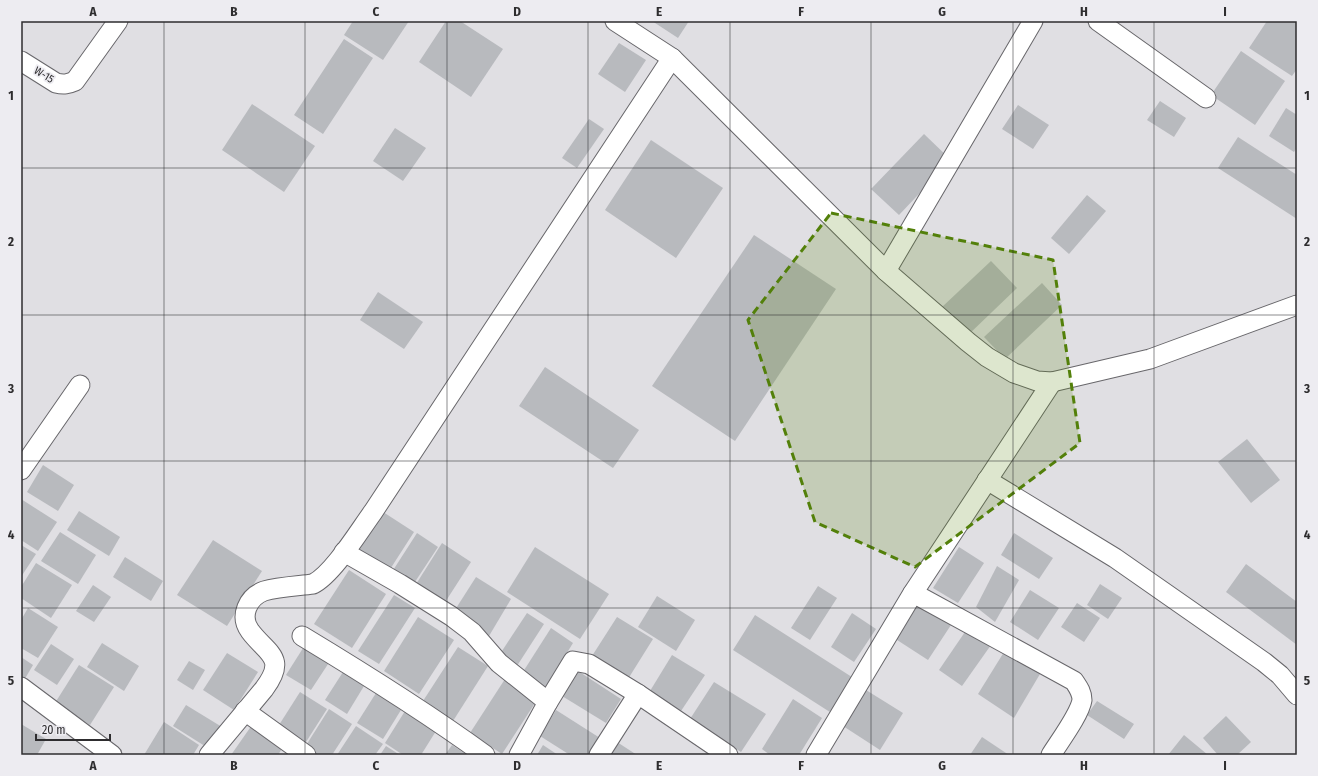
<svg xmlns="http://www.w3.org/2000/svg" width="1318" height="776" font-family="'Fira Sans Condensed',sans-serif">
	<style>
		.building { fill: #b8babe }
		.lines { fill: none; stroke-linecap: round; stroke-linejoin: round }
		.minor-casing { stroke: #68676b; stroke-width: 21 }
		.minor { stroke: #fff; stroke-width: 19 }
		.marked { fill: #53800a; fill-opacity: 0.2; stroke: #53800a; stroke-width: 3; stroke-dasharray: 8 5; stroke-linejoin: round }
		.grid { fill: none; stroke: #2e2d2f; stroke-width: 1; stroke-opacity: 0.55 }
		.labels { text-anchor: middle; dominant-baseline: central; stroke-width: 3.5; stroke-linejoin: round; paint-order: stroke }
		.street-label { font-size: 11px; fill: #2e2d2f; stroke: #edecf1 }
		.neatline { fill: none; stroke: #2e2d2f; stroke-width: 1.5 }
		.grid-label { font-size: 13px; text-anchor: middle; font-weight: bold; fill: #2e2d2f }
	</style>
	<rect width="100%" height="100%" fill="#e0dfe3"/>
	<g class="building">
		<path d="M353 21H409L383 60 344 35Z"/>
		<path d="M446 21H460L503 49 471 97 419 62Z"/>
		<path d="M652 21H689L678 38Z"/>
		<path d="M1267 21H1297V69L1292 76 1249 48Z"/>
		<path d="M344 39 373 58 323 134 294 115Z"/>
		<path d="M619 43 646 60 625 92 598 74Z"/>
		<path d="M1241 51 1285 81 1255 125 1211 95Z"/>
		<path d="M1160 101 1186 118 1174 137 1147 120Z"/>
		<path d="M252 104 315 146 284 192 222 150Z"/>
		<path d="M1018 105 1049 125 1033 149 1002 129Z"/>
		<path d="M1286 108 1297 115V147L1294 152 1269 136Z"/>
		<path d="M589 119 604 129 577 168 562 158Z"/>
		<path d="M395 128 426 148 403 181 373 161Z"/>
		<path d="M924 134 951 160 899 215 871 189Z"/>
		<path d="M1238 137 1297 175V219L1218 168Z"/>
		<path d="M651 140 723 188 676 258 605 210Z"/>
		<path d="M1087 195 1106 211 1069 254 1051 238Z"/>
		<path d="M754 235 836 289 735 441 652 386Z"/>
		<path d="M991 261 1017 288 967 336 941 308Z"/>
		<path d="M1042 283 1062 305 1005 359 984 337Z"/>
		<path d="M378 292 423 322 404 349 360 320Z"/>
		<path d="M545 367 639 430 613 468 519 406Z"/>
		<path d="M1247 439 1280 480 1251 503 1218 462Z"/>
		<path d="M43 465 74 485 58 511 27 492Z"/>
		<path d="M21 499 57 522 38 551 21 540Z"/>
		<path d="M380 510 414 532 387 574 353 552Z"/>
		<path d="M79 511 120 537 109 556 67 530Z"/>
		<path d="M60 532 96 555 78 584 41 561Z"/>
		<path d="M417 533 438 547 411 588 390 575Z"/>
		<path d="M1014 533 1053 558 1039 579 1001 555Z"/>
		<path d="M213 540 262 571 227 626 177 595Z"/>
		<path d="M442 543 471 562 442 607 413 589Z"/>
		<path d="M21 545 36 554 21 577Z"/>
		<path d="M535 547 609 594 580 639 507 592Z"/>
		<path d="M959 547 984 563 958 603 933 588Z"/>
		<path d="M125 557 163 581 151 601 113 577Z"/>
		<path d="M36 563 72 585 51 618 21 598V587Z"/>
		<path d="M1246 564 1297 602V645L1226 592Z"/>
		<path d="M997 566 1019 580 995 622 976 607Z"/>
		<path d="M349 570 386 594 352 648 314 624Z"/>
		<path d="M476 577 511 599 489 636 453 613Z"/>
		<path d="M1100 584 1122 598 1108 619 1087 605Z"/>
		<path d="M93 585 111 597 94 622 76 611Z"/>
		<path d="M818 586 837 598 810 640 791 628Z"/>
		<path d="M1030 590 1059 608 1038 640 1010 622Z"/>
		<path d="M394 595 415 608 379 664 358 651Z"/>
		<path d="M657 596 695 620 676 651 638 627Z"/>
		<path d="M917 603 951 625 928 660 894 638Z"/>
		<path d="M1077 603 1100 618 1084 642 1061 627Z"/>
		<path d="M28 608 58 627 38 658 21 648V620Z"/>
		<path d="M527 613 544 624 515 669 498 657Z"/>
		<path d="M852 613 876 629 854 662 831 647Z"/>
		<path d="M755 615 855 679 833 714 733 650Z"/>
		<path d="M418 617 454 640 419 694 384 671Z"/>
		<path d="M617 617 653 639 628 679 592 656Z"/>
		<path d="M551 628 573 643 544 690 521 675Z"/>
		<path d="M967 629 991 645 962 686 939 670Z"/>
		<path d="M102 643 139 666 124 691 87 667Z"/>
		<path d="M51 644 74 659 57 685 34 670Z"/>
		<path d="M305 645 330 661 311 690 286 675Z"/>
		<path d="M458 647 488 666 453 721 423 701Z"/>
		<path d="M1004 652 1040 674 1014 718 978 694Z"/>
		<path d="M227 653 258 672 234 710 203 690Z"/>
		<path d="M672 655 705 675 681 711 650 691Z"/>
		<path d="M21 657 33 665 23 682 21 680Z"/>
		<path d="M189 661 205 670 193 690 177 680Z"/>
		<path d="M79 665 114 687 90 725 55 703Z"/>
		<path d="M578 671 621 699 606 723 562 696Z"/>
		<path d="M343 672 364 686 347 714 325 700Z"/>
		<path d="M505 679 537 700 502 754 470 733Z"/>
		<path d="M714 682 766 714 741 752 690 719Z"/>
		<path d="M866 690 903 713 880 750 843 726Z"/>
		<path d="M300 692 327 709 306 742 279 725Z"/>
		<path d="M376 693 401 710 383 739 357 723Z"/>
		<path d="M793 699 822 718 799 755H770L762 749Z"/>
		<path d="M1097 701 1134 724 1124 739 1087 715Z"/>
		<path d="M186 705 222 727 208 748 173 726Z"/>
		<path d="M329 709 352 724 332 755H318L305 747Z"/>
		<path d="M556 710 600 738 589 755H570L540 736Z"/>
		<path d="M405 711 436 731 421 755H403L385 743Z"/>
		<path d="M1226 716 1251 742 1237 755H1218L1203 738Z"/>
		<path d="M164 722 199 745 193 755H144Z"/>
		<path d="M21 724 46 739 37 755H21Z"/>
		<path d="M252 725 283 747 278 755H231Z"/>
		<path d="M356 726 383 744 375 755H337Z"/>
		<path d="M1184 735 1208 755H1168Z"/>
		<path d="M982 737 1009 755H970Z"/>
		<path d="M617 742 637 755H608Z"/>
		<path d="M452 745 467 755H445Z"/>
		<path d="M543 745 558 755H537Z"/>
		<path d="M386 746 400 755H380Z"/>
	</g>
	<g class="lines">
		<g class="minor-casing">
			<g id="minor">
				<path d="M615 21 672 58 886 271 968 342 987 357 1014 373 1037 381 1052 382 1150 359 1297 305"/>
				<path d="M1098 21 1206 98"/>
				<path d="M21 61 56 83C64 85 68 84 75 81L118 21"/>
				<path d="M886 271 1033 21"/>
				<path d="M21 470 80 385"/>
				<path d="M987 480 1115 558 1264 662 1280 675 1297 695"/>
				<path d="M344 552 400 584 451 616 472 632 499 663 548 702"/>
				<path d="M913 593 1074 681C1078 687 1082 692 1082 700 1080 714 1059 742 1051 755"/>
				<path d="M302 636C365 674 426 712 485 755"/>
				<path d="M21 687 112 755"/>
				<path d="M245 711 306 755"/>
				<path d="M209 755 264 689C288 657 267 654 250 631 239 616 248 597 264 591 278 587 297 586 313 584 333 574 359 531 373 512L672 58"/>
				<path d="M519 755 548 702 573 661 589 664 638 694 728 755"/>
				<path d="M599 755 638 694"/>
				<path d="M816 755 913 593 1052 382"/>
			</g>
		</g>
		<use href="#minor" class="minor"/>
	</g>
	<path class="marked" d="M831 213 1053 260 1080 443 915 567 815 522 748 320Z"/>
	<path class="grid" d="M164 21V755M305 21V755M447 21V755M588 21V755M730 21V755M871 21V755M1013 21V755M1154 21V755M21 168H1297M21 315H1297M21 461H1297M21 608H1297"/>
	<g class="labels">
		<g class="street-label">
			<text transform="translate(44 75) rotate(31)">W-15</text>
		</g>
	</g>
	<rect width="1318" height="776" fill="none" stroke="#edecf1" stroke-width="44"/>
	<path d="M36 734v6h74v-6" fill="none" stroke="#2e2d2f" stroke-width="2"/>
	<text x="42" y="734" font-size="12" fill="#2e2d2f" stroke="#edecf1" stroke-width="3" paint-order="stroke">20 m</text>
	<rect x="22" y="22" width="1274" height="732" class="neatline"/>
	<g class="grid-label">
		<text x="93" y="16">A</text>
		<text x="234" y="16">B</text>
		<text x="376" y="16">C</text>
		<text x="517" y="16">D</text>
		<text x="659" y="16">E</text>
		<text x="801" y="16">F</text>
		<text x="942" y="16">G</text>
		<text x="1084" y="16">H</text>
		<text x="1225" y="16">I</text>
		<text x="11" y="100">1</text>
		<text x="1307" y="100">1</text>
		<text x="11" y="246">2</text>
		<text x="1307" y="246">2</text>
		<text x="11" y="393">3</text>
		<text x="1307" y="393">3</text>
		<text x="11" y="539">4</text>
		<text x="1307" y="539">4</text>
		<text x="11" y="685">5</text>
		<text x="1307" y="685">5</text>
		<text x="93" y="770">A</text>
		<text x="234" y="770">B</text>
		<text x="376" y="770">C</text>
		<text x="517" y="770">D</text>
		<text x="659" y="770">E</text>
		<text x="801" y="770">F</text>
		<text x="942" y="770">G</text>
		<text x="1084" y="770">H</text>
		<text x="1225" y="770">I</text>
	</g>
</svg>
